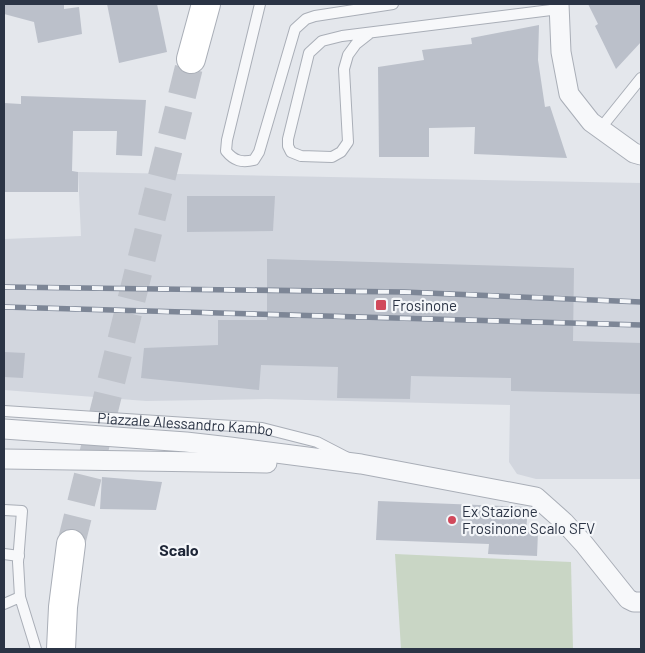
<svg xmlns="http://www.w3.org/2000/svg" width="645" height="653" font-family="Barlow,sans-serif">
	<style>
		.built { fill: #d2d6de }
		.green { fill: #c9d6c5 }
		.building { fill: #bbc0ca }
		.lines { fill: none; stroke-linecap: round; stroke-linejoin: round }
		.secondary-tunnel { stroke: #bfc3cb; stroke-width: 28; stroke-dasharray: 28 14; stroke-linecap: butt }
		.lane-casing { stroke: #a9aeb7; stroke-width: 12 }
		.street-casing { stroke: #a9aeb7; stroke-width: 21 }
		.secondary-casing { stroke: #a9aeb7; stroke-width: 30 }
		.lane { stroke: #f7f8fa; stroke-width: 10 }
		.street { stroke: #f7f8fa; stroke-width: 19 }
		.secondary { stroke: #fff; stroke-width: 28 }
		.rail-casing { stroke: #7d8696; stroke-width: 5.5 }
		.rail { stroke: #f4f6f9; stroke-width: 4; stroke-dasharray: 11; stroke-linecap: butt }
		.poi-dot { fill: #d1495b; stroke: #f4f6f9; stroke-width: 2 }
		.labels { text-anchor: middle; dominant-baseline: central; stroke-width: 4.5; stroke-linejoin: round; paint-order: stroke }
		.poi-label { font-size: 15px; fill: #2b3445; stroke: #f4f6f9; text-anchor: start }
		.street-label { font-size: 15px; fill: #2b3445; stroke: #f4f6f9 }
		.neighbourhood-label { font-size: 16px; font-weight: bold; fill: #1d2536; stroke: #f4f6f9 }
	</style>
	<rect width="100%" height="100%" fill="#e4e7ec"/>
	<path class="built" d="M78 172 641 183V479H536L517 474 509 462 510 405 266 399 146 401 4 390V239L81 236Z"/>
	<path class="green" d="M395 554 571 562 573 649H401Z"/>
	<g class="building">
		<path d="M4 4H64V9L79 7 82 34 38 43 34 22 4 14Z"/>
		<path d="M107 4H157L167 52 119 63Z"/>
		<path d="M588 4H641V42L616 69 595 26 598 24Z"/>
		<path d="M539 25 538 60 545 107 550 106 567 158 474 154 475 127 429 128V157H379L378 67 424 60 422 50 472 44 471 38Z"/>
		<path d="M21 96 146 100 142 156 116 155 117 131H73L72 171 78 172V192H4V103L21 104Z"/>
		<path d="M187 196H275L273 231 187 232Z"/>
		<path d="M267 259 574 268 573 341 641 343V394L511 391V378L411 376 410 399 337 398 338 367 261 365 259 390 141 378 144 348 218 345V320H267Z"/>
		<path d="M4 352 25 353 23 378 4 377Z"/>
		<path d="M102 477 162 482 156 510 100 509Z"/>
		<path d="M378 501 528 507 526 532H538L537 556 488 554 489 544 376 540Z"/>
	</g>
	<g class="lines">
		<path class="secondary-tunnel" d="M71 544 191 59"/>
		<g class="lane-casing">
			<g id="lane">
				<path d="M260 4 227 140 226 151C234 161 242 163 254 160L259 152 295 29 306 19 315 16 393 4"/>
				<path d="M370 33 356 44 348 55 344 69 348 142 341 152 332 157 301 156 291 152 288 146V139L309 53 322 41 342 36 559 9"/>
				<path d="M600 129 641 78"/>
				<path id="s1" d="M4 411 262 428 317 442 346 457"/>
				<path d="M4 510 22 511 18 562 20 597"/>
				<path d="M4 554 19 556"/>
				<path d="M4 604 20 597 36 649"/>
			</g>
		</g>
		<g class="street-casing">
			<g id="street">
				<path d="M559 4 561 52 569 94 591 122 634 153 641 155"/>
				<path d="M4 429 186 442 230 447 361 464 536 497 564 522 584 544 628 599 634 602H641"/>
				<path d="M4 459 267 463"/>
			</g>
		</g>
		<g class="secondary-casing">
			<g id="secondary">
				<path d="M191 59 206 4"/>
				<path d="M61 649 63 607 71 544"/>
			</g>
		</g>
		<use href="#lane" class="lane"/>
		<use href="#street" class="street"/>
		<use href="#secondary" class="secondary"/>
		<g class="rail-casing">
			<g id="rail">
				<path d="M4 287 404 292 641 302"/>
				<path d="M4 307 641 325"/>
			</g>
		</g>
		<use href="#rail" class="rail"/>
	</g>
	<g class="poi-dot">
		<rect x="375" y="299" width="12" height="12" rx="2.5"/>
		<circle cx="452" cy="520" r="5"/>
	</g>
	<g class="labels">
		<g class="poi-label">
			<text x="392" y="305">Frosinone</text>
			<text x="462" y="511">Ex Stazione<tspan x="462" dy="17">Frosinone Scalo SFV</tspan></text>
		</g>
		<g class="street-label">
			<text stroke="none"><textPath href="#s1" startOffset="182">Piazzale Alessandro Kambo</textPath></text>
		</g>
		<g class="neighbourhood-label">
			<text x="179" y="549">Scalo</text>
		</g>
	</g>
	<rect width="645" height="653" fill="none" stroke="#2b3445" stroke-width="10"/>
</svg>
